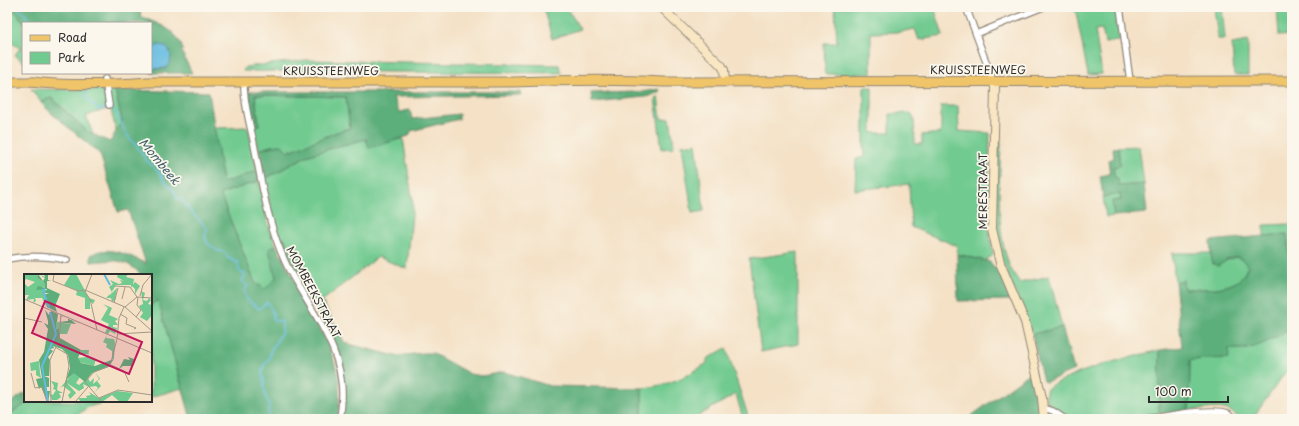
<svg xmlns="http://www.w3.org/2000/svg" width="1299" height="426" font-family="'Playpen Sans',sans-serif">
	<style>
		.green { fill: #71ca90; stroke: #4e7a5e }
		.forest { fill: #5cae7a; stroke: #446c52 }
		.water { fill: #63bbe1; stroke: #477386 }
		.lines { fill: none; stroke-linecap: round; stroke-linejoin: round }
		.stream { stroke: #63bbe1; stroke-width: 1.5 }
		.street-casing { stroke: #908678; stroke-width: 8 }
		.secondary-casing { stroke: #908678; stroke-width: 10 }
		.primary-casing { stroke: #908678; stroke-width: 11 }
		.street { stroke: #fff; stroke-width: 5.5 }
		.secondary { stroke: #f9e7c3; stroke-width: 8 }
		.primary { stroke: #f0c469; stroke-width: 9 }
		.labels { text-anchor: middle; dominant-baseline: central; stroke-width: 3.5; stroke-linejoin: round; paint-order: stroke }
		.street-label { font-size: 11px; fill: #2b2b2b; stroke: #fbf7ec }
		.water-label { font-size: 12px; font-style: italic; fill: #3f5d6b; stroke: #fbf7ec }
		.inset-river { fill: none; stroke: #63bbe1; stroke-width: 2 }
		.inset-road { fill: none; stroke: #a49888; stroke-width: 1 }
		.view { fill: #c2185b; fill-opacity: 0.15; stroke: #c2185b; stroke-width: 2 }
		.inset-edge { fill: none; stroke: #2b2b2b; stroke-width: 2 }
	</style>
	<rect width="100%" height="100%" fill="#fbf7ec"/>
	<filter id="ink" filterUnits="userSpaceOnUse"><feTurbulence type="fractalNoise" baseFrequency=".025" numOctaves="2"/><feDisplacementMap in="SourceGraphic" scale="8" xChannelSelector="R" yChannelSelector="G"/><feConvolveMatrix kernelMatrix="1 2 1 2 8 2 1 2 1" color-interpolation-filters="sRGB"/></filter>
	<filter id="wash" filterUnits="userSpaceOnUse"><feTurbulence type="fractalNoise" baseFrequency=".012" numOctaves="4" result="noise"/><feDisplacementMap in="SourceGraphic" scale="16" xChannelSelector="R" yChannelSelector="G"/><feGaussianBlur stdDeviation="0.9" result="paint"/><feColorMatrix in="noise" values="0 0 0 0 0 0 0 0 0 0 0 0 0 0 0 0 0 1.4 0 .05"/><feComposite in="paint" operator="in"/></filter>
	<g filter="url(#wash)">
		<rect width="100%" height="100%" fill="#f4e1c6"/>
		<g class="green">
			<path d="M7 7H11L25 23H23V62L15 55 20 48 7 40Z"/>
			<path d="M543 7H565L572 16 580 29 552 39Z"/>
			<path d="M835 7H934L943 36 919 40 915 29 899 32 871 33V74H825L824 43H837Z"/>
			<path d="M1075 7H1118L1123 40 1105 43 1102 29 1095 30 1102 74 1088 75Z"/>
			<path d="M1214 7H1222L1225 39H1218Z"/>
			<path d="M1277 7H1292V35L1279 36Z"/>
			<path d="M1248 41V75H1234L1232 44Z"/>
			<path d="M306 60 559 65 562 73 243 71 245 67Z"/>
			<path d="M864 87H872V133H890V114L911 113 914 118 915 144H922V135L941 133V106H958L959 131 990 133 988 222 993 255 991 257 988 258 986 261 957 254V246L911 227 909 184 855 190 856 159 864 157Z"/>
			<path d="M31 89 103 90 107 109 86 116 93 134 88 132 52 98 40 101Z"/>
			<path d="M109 90H115L122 121 116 131 109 102Z"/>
			<path d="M255 95 346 97 350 128 337 132 295 149 288 151 281 145 271 146 259 150 254 128 259 125Z"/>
			<path d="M658 96 661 119 670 118 674 146 672 148 662 149 655 98Z"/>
			<path d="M248 127 257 171 223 184 214 128Z"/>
			<path d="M403 138 413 204 407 269 378 257 322 301 318 302 284 238 280 239 272 216 265 179 306 156 335 147 366 139 369 148Z"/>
			<path d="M996 141H1001C1000 180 995 224 1008 262 1010 269 1016 277 1020 283L1049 276 1062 327 1032 334 1000 255 994 222Z"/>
			<path d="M696 143 704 211 692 213 682 145Z"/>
			<path d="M1139 146 1144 184 1119 186 1115 178 1113 167 1120 165 1118 147Z"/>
			<path d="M259 181 267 220 276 245 270 249 276 278 265 289 255 283 220 194Z"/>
			<path d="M1120 194 1121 200 1112 201 1114 216 1106 217 1103 197Z"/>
			<path d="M1292 224V263H1290L1287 234 1264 236V225Z"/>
			<path d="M798 252V344L761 352 749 259Z"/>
			<path d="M1172 253H1211L1212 263 1218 266 1227 260 1237 257 1244 261 1248 267C1246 269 1245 273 1244 275 1232 291 1201 289 1184 289L1183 280 1175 282Z"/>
			<path d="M158 299 182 388 151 397V305Z"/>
			<path d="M1292 329V363L1252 419H1240L1229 410 1219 408 1189 410 1190 360 1228 358V349H1247L1261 344Z"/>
			<path d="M726 348 749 419H743L736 394 693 419H642V388C667 386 687 377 707 363V359Z"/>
			<path d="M1160 350 1159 414 1132 419H1070L1050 406 1046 397V391L1047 389 1052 385 1079 373 1104 364Z"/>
			<path d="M30 401H115L102 403 88 407 72 419H7V416Z"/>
		</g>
		<g class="forest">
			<path d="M11 7H140L141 17C159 24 177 29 183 50L181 51 192 73H151V69H165L171 56 170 51 166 47 159 45 151 49V23H25Z"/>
			<path d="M659 89 660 91C655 94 651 96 645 97L592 102 591 93 642 92Z"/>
			<path d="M115 90 209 92 223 183 257 171 259 181 220 194 255 283 265 289 276 278 269 249 276 245 328 344C332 356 337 368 339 381 340 393 339 406 338 419H191L158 300 151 305V275H140C138 271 135 269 131 266 118 258 105 261 91 262V255C107 244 132 256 146 264L128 210 118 212 100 154 50 112 40 102 51 98 88 132 110 142 122 121Z"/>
			<path d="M248 92H520L521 95 393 97 399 112 410 110 412 119 459 114V119L411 131 409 136 369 148 366 139 335 147 306 156 265 179 259 150 271 146 282 145 288 151 295 149 337 132 350 128 346 97 255 95 259 125 254 127Z"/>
			<path d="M1118 147 1120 166 1113 167 1115 178H1118L1119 186 1144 184 1147 213 1114 216 1112 201 1121 200 1120 194 1103 197 1100 176 1110 174 1108 160 1114 158 1113 148Z"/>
			<path d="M1287 234 1290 263H1292V329L1262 344 1247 349H1228L1229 358 1190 360 1189 410 1159 414 1160 350 1182 347 1175 282 1183 280 1184 289C1201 289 1233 291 1244 275 1245 273 1246 269 1248 267L1244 261 1237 257 1227 260 1218 266 1212 263 1210 241Z"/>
			<path d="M284 238 318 302 322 301 345 343 395 356 424 353H432L470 374 482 376 504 372 550 386 642 388V419H342L344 388 334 346 322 318 289 262 280 239Z"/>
			<path d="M957 254 990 262 1006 282 1013 300 958 301Z"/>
			<path d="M1062 327 1074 370 1046 382 1043 381 1032 334Z"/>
			<path d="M1034 370 1041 419H967Z"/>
			<path d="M25 393V401H30L7 416V405Z"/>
		</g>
		<path class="water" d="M159 45C173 46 173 60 166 68L151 69V49Z"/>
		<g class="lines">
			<g class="stream">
				<path d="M16 7 22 11 32 23"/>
				<path d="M84 73V74"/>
				<path d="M85 91C86 101 93 104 100 110L107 108"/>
				<path d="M111 107H113L127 135 141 152 146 160 158 171 166 183 175 192 177 199H182L191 212 207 228 205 236 207 243 218 251 225 252 228 258 238 263C239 270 237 272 245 274V276L242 281 248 286 245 289C245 304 251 300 259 309L266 303H268L273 314V320L275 321H282V332L271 350 269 359 264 365 262 374 264 381V387L265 395 269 405 268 411 270 419"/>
			</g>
		</g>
	</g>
	<g filter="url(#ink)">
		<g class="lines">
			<g class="street-casing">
				<g id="street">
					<path d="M966 7 993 81"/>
					<path d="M1120 7 1130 81"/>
					<path d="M976 34 1043 7"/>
					<path d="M105 79 109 105"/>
					<path d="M244 82C243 99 249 121 253 139 262 185 268 228 289 270 307 304 337 341 341 380 343 392 342 406 340 419"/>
					<path d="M7 259C28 255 47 256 67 260"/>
					<path d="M1044 408 1053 411 1065 419"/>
					<path d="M1147 419C1164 416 1212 407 1228 413 1231 414 1233 417 1235 419"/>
				</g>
			</g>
			<g class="secondary-casing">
				<g id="secondary">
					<path d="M661 7 722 66 724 70 725 82"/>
					<path d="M993 81 995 87 992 229 1000 263 1025 322 1042 398 1044 419"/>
				</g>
			</g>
			<g class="primary-casing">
				<g id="primary">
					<path d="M7 82H36"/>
					<path d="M30 82C69 86 109 85 148 82H514C564 80 614 79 663 82L1292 81"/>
				</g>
			</g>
			<use href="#street" class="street"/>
			<use href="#secondary" class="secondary"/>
			<use href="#primary" class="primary"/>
		</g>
	</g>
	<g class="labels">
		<g class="street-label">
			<text x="978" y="69">KRUISSTEENWEG</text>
			<text x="331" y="70">KRUISSTEENWEG</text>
			<text transform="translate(982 191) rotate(-90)">MERESTRAAT</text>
			<text transform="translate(314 292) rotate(62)">MOMBEEKSTRAAT</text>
		</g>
		<g class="water-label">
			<text transform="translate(160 161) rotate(50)">Mombeek</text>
		</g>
	</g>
	<g transform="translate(24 274)">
		<rect width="128" height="128" fill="#f4e1c6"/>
		<path d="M0 0H14L13 4 20 8 21 14 18 13 19 16H23L20 21 23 33 18 24H11L12 27 9 29 10 25 2 26 5 21H0V9L4 13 11 8 2 5 0 7ZM47 0H52L65 24 71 26 69 30 66 27V35H61V24L52 21 53 17 40 11ZM94 0H104L102 3 110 5 109 11 111 8 116 12 111 20V15L108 12 107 14V11H92L85 22 93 14 91 26 88 28 87 24H82L88 18 85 13 89 10 86 6 95 10 98 9 96 6 100 7 93 3ZM117 17 121 19 119 26 123 27 125 24 127 26 124 30 128 31V41L123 47 116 43 119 39 115 32 119 30ZM79 30 88 34 85 41 94 45 91 47 94 51H89V53L93 54 91 60 86 57 84 60 81 59 85 50 77 46 84 34ZM32 48 47 50 43 60H36L35 54 32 57ZM83 61 82 64 90 65 91 68 90 85H88V77L82 73 83 70 79 68ZM57 76H65L64 84 72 85 70 92 55 88 54 84 63 83 64 80 55 81ZM15 87 16 99 17 104 12 101V96L7 97 6 89ZM50 98 56 103 52 109 55 111 64 104 66 108 70 104 69 110 75 105 71 98 76 105 73 107 77 112 71 118 74 114 72 112 65 113 59 110 60 114 55 117 43 109 52 119 46 125 44 121 47 118 39 112 36 114ZM27 107 34 109 33 116 39 119H35L37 123 33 126H28L26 120 29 121 32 116 29 115 30 112ZM93 117 109 119 103 128H96L88 121 78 128H57L54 124H63L62 122 67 121 65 118 75 124Z" fill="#71ca90"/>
		<path d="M14 0 19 7 21 4 16 1 21 3 20 0H24V6L27 7H23V14L36 20 31 32 33 38 23 33 20 21 25 19H21L23 15 12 16 14 12 21 14 20 8 13 4ZM21 36 25 41 27 37 34 40 33 48 44 47V45L38 42 36 44 37 42 57 50 48 47 52 50 32 48V56L35 54 36 64 57 76 54 84 57 89 71 92 90 85 84 93 68 99 61 108 50 99 43 105 42 112 41 109 46 94 44 81 38 75 29 72 30 74 26 75 29 77 24 83 26 86 25 102H20L25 104V113H21L23 114 22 117H26L24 128 17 113 15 115 12 105 18 104 15 86 20 78 24 55 20 49 24 51V47ZM104 83 110 85 109 92H99L95 95 100 85 106 86Z" fill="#5cae7a"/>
		<path class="inset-river" d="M80 0 86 11M21 15 19 16 25 34M24 128 18 92 32 60 26 38"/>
		<path class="inset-road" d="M30 0 29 7 54 17 61 16 101 33 128 57M68 0 61 18 66 25 73 56M91 12 106 13 113 23M116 22 119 11 128 0M0 25 128 79M98 25 101 13M90 29 94 14M101 33 113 23 128 24M96 40 103 44 102 50 112 54 110 55M112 43 117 36 113 31 114 23M0 44 18 48M93 60 128 58M31 73 43 80 45 92 38 128M87 91 100 97 105 108M7 99 11 114 18 113 23 128M75 124 94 116 128 121M27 128 26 86 35 66 37 41M51 128 64 113M78 128 61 108 70 98 86 92 93 65 95 44 100 33"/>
		<path class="view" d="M21 27 118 68 105 100 8 59Z"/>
		<rect width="128" height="128" class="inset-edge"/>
	</g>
	<rect width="1299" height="426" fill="none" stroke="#fbf7ec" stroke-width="24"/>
	<rect x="22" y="22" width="130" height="52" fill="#fbf7ec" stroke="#a8a59f"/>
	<rect x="30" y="35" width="20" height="6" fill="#f0c469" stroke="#a8a59f"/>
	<text x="58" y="42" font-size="12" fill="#2b2b2b">Road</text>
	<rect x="30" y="52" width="20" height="12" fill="#71ca90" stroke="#a8a59f"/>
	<text x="58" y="62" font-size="12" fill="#2b2b2b">Park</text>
	<path d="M1149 396v6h79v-6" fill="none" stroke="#2b2b2b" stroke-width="2"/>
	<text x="1155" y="396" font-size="12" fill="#2b2b2b" stroke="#fbf7ec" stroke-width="3" paint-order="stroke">100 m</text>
</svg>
